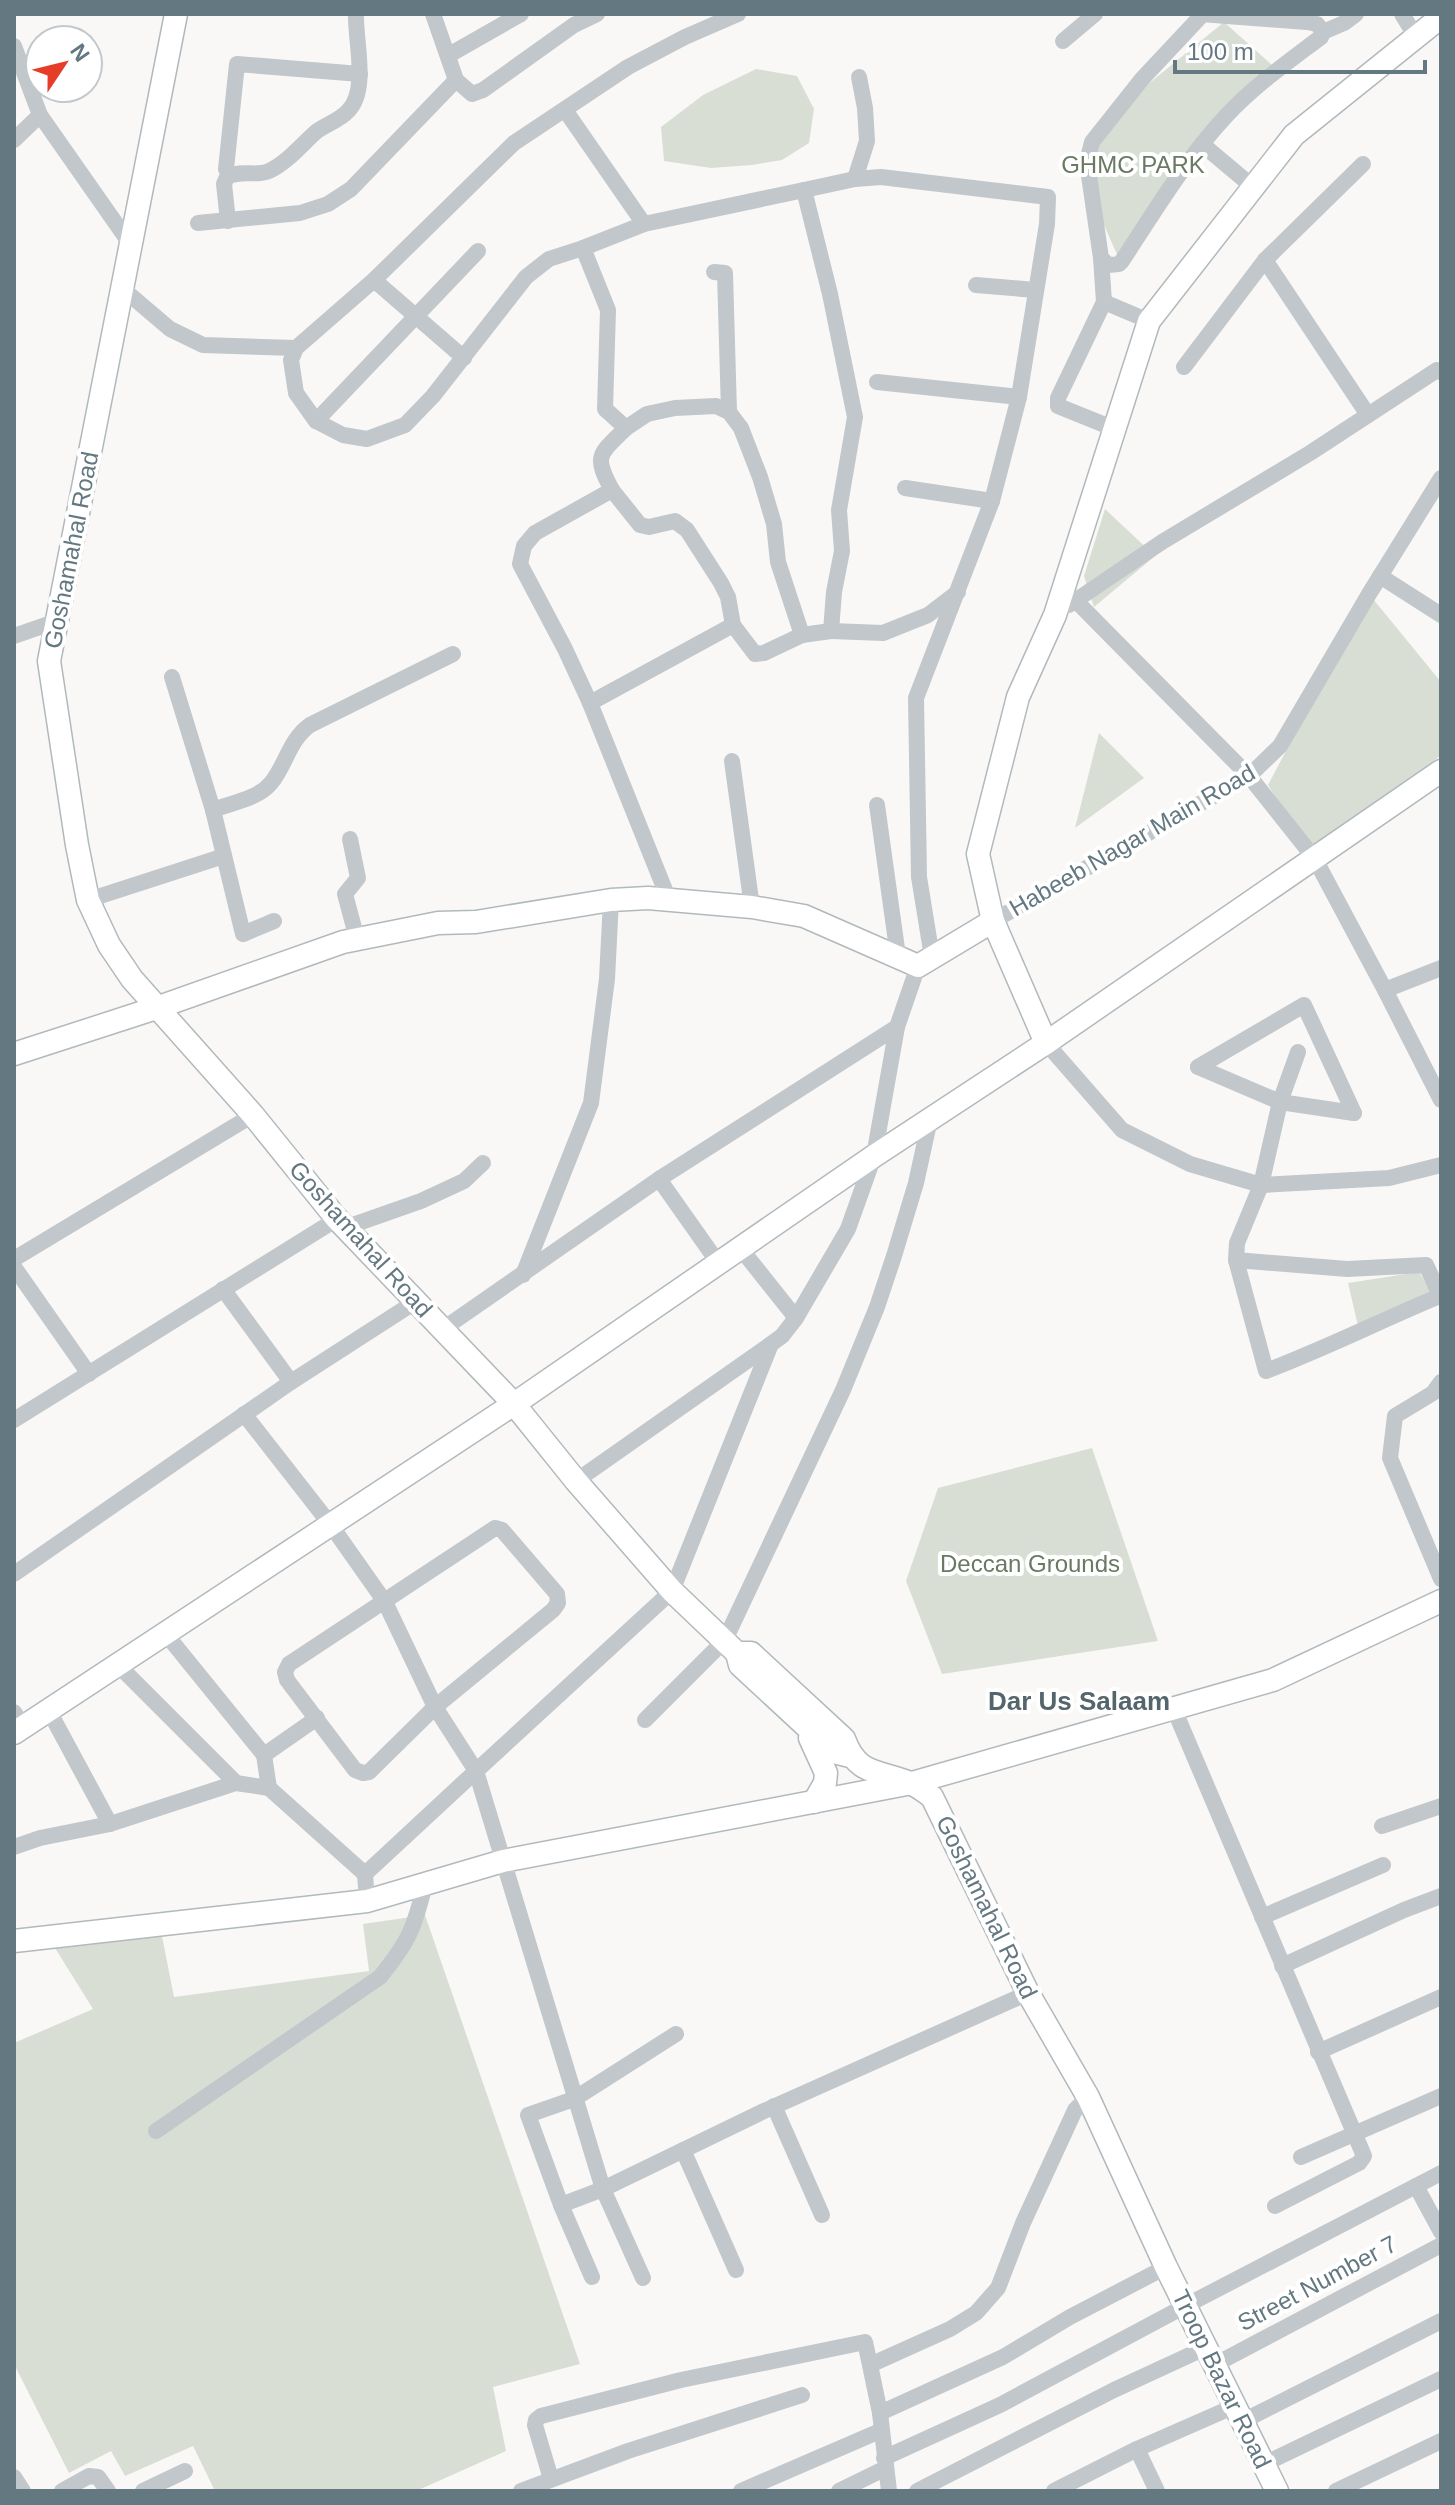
<svg xmlns="http://www.w3.org/2000/svg" width="1455" height="2505" font-family="Helvetica,sans-serif">
	<style>
		.green { fill: #d9ded5 }
		.lines { fill: none; stroke-linecap: round; stroke-linejoin: round }
		.secondary-casing { stroke: #b1b9bd; stroke-width: 25 }
		.street { stroke: #c1c7ca; stroke-width: 16 }
		.secondary { stroke: #fff; stroke-width: 22 }
		.labels { text-anchor: middle; dominant-baseline: central; stroke-width: 8; stroke-linejoin: round; paint-order: stroke }
		.park-label { font-size: 24px; fill: #697962; stroke: #fff }
		.street-label { font-size: 24px; fill: #637881; stroke: #fff }
		.neighbourhood-label { font-size: 26px; font-weight: bold; fill: #55656c; stroke: #fff }
	</style>
	<rect width="100%" height="100%" fill="#f9f8f6"/>
	<g class="green">
		<path d="M1224 22 1273 66 1119 259 1097 209 1092 152 1141 90Z"/>
		<path d="M756 69 797 76 814 109 809 143 782 160 752 165 711 168 664 161 661 127 703 95Z"/>
		<path d="M1105 509 1155 556 1094 607 1084 576Z"/>
		<path d="M1369 594 1441 682V755L1315 859 1268 785Z"/>
		<path d="M1099 733 1144 778 1075 828Z"/>
		<path d="M1419 1272 1435 1298 1359 1330 1348 1283Z"/>
		<path d="M1092 1448 1158 1641 942 1674 906 1581 938 1488Z"/>
		<path d="M425 1915 580 2364 493 2387 506 2451 416 2491H215L193 2446 125 2476 111 2451 69 2473 14 2364V2043L93 2009 55 1948 161 1931 174 1997 369 1971 363 1924Z"/>
	</g>
	<g class="lines">
		<g class="secondary-casing">
			<g id="secondary">
				<path d="M176 14 49 661 77 845 88 900 109 945 132 979 253 1115 337 1219 514 1404 576 1481 672 1591 737 1653H751L844 1739C857 1776 879 1770 910 1783 918 1786 925 1792 932 1797L1028 1993 1088 2097 1166 2267 1277 2491"/>
				<path d="M1046 1043 993 921 978 854 1018 697 1055 615 1149 321 1294 135 1441 17"/>
				<path d="M14 1054 156 1008 343 942 438 923 476 922 611 900 648 898 752 907 804 916 918 966 993 921"/>
				<path d="M737 1653 740 1665 834 1752 850 1756"/>
				<path d="M14 1733 514 1404 874 1156 1046 1043 1441 771"/>
				<path d="M810 1738 826 1773 825 1783 814 1802"/>
				<path d="M14 1941 367 1901 503 1861 912 1783 1273 1680 1441 1601"/>
			</g>
		</g>
		<g class="street">
			<path d="M433 14 456 80 472 94 483 90 574 25 597 14"/>
			<path d="M1201 14 1307 22 1317 24 1323 32 1321 37C1288 62 1254 86 1226 116 1186 159 1154 212 1122 261L1119 264 1108 265 1101 258 1087 162 1092 142 1142 79 1202 15"/>
			<path d="M1402 14 1416 37"/>
			<path d="M1323 32 1344 23 1356 14"/>
			<path d="M1063 41 1095 14"/>
			<path d="M14 46 40 115 131 245"/>
			<path d="M449 55 521 14"/>
			<path d="M565 110 644 224"/>
			<path d="M14 140 40 115"/>
			<path d="M1203 145 1253 187"/>
			<path d="M226 169 237 64 360 74"/>
			<path d="M855 179 867 141 865 108 859 77"/>
			<path d="M804 190 855 179 881 177 1048 197 1047 224 1019 397 992 501 916 698 919 877 932 957"/>
			<path d="M228 221 224 184 227 177C242 169 256 177 269 171 288 162 302 144 317 131 327 124 340 120 348 111 369 90 355 41 356 14"/>
			<path d="M198 223 300 213 328 204 351 189 456 80"/>
			<path d="M583 248 549 259 526 277 433 396 405 425 367 439 343 435 316 421 296 393 291 360 296 348 374 280 514 143 628 67 685 37 738 14"/>
			<path d="M1101 258 1104 302 1058 398V406L1115 429"/>
			<path d="M1265 260 1363 164"/>
			<path d="M714 272 725 273 729 412"/>
			<path d="M374 280 464 358"/>
			<path d="M976 285 1035 290"/>
			<path d="M123 289 170 329 203 345 296 348"/>
			<path d="M1104 302 1149 321"/>
			<path d="M1184 367 1265 260 1368 415"/>
			<path d="M877 382 1019 397"/>
			<path d="M316 421 478 251"/>
			<path d="M626 428 647 414 675 408 716 406 729 412 741 428 760 477 774 524 778 562 802 635 764 653 755 654 733 625 728 597 721 583 687 530 675 521 649 527 640 525 612 490 535 533 524 546 520 564 565 649 590 703 669 900"/>
			<path d="M905 488 992 501"/>
			<path d="M612 490C593 455 599 455 626 428L605 409 608 310 583 248 644 224 804 190 830 294 855 417 839 510 842 551 834 592 831 631 802 635"/>
			<path d="M1380 576 1441 615"/>
			<path d="M1076 601 1249 776 1315 859 1385 990 1441 1100"/>
			<path d="M1069 605 1162 542 1310 453 1437 370 1441 372"/>
			<path d="M831 631 883 633 928 615 958 592"/>
			<path d="M14 636 57 621"/>
			<path d="M172 677 213 810 243 934 274 921"/>
			<path d="M590 703 733 625"/>
			<path d="M732 761 752 907"/>
			<path d="M877 805 898 956"/>
			<path d="M213 810C231 803 258 799 271 783 286 765 289 740 310 725L453 654"/>
			<path d="M350 839 358 878 345 894 357 939"/>
			<path d="M88 900 224 856"/>
			<path d="M993 921 1249 776 1280 746 1369 594 1441 478"/>
			<path d="M1385 990 1441 968"/>
			<path d="M1046 1043 1122 1130 1190 1164 1261 1185 1389 1178 1441 1165"/>
			<path d="M1198 1067 1304 1005 1354 1113"/>
			<path d="M1198 1067 1280 1102 1354 1113"/>
			<path d="M659 1179 719 1264"/>
			<path d="M347 1227 421 1201 464 1181 483 1163"/>
			<path d="M741 1249 796 1318 782 1336 771 1344"/>
			<path d="M14 1259 253 1115"/>
			<path d="M1236 1260 1237 1243 1261 1185 1280 1102 1298 1052"/>
			<path d="M14 1267 89 1374"/>
			<path d="M523 1275 591 1103 607 979 611 900"/>
			<path d="M223 1289 291 1382"/>
			<path d="M1440 1295 1426 1265 1347 1269 1236 1260 1266 1371C1324 1349 1378 1322 1435 1298L1441 1294"/>
			<path d="M796 1318 848 1229 874 1156 897 1027 918 966"/>
			<path d="M443 1329 659 1179 897 1027"/>
			<path d="M1441 1382 1433 1393 1395 1416 1390 1458 1441 1579"/>
			<path d="M244 1414 330 1524 385 1602 435 1707 476 1771 672 1591 771 1344 576 1481"/>
			<path d="M14 1420 337 1219"/>
			<path d="M495 1528 502 1530 557 1594 558 1603 553 1610 435 1707 369 1772 363 1773 355 1770 287 1680 285 1672 289 1664Z"/>
			<path d="M14 1574 291 1382 415 1302"/>
			<path d="M165 1633 264 1755"/>
			<path d="M117 1664 236 1783"/>
			<path d="M48 1709 110 1824"/>
			<path d="M1174 1709 1364 2156 1359 2163 1275 2206"/>
			<path d="M14 1712 23 1726"/>
			<path d="M645 1720 725 1640 843 1390 877 1307 894 1256 916 1183 930 1119"/>
			<path d="M269 1788 264 1755 317 1718"/>
			<path d="M1382 1826 1441 1806"/>
			<path d="M14 1847 40 1838 110 1824 236 1783 269 1788 365 1874"/>
			<path d="M367 1901 365 1874 476 1771 603 2189 643 2278"/>
			<path d="M1262 1917 1383 1865"/>
			<path d="M1282 1966 1404 1910 1441 1896"/>
			<path d="M1318 2052 1441 1997"/>
			<path d="M774 2106 822 2215"/>
			<path d="M156 2131 380 1977C409 1941 414 1929 425 1884"/>
			<path d="M683 2150 736 2270"/>
			<path d="M1301 2157 1441 2096"/>
			<path d="M1416 2186 1441 2232"/>
			<path d="M561 2205 603 2189 764 2111 1028 1993"/>
			<path d="M592 2277 561 2205 528 2115 574 2099 676 2034"/>
			<path d="M1216 2364 1441 2245"/>
			<path d="M880 2413 1003 2357 1070 2317 1166 2267"/>
			<path d="M1243 2421 1441 2321"/>
			<path d="M1137 2449 1157 2491"/>
			<path d="M884 2458 1000 2405 1187 2305 1441 2173"/>
			<path d="M1264 2464 1441 2379"/>
			<path d="M14 2477 23 2491"/>
			<path d="M551 2479 535 2425 536 2420 541 2416 681 2380 865 2342 870 2365"/>
			<path d="M62 2491 89 2476 98 2477 108 2491"/>
			<path d="M143 2491 185 2471"/>
			<path d="M521 2491 628 2451 802 2395"/>
			<path d="M741 2491 880 2431"/>
			<path d="M839 2491 886 2468"/>
			<path d="M889 2491 880 2413 870 2365 950 2329 976 2313 998 2288 1023 2223 1075 2110 1088 2097"/>
			<path d="M917 2491 1114 2390 1205 2348"/>
			<path d="M1054 2491 1137 2449 1235 2406"/>
			<path d="M1336 2491 1441 2441"/>
		</g>
		<use href="#secondary" class="secondary"/>
	</g>
	<g class="labels">
		<g class="park-label">
			<text x="1133" y="164">GHMC PARK</text>
			<text x="1030" y="1563">Deccan Grounds</text>
		</g>
		<g class="street-label">
			<text transform="translate(71 550) rotate(-79)">Goshamahal Road</text>
			<text transform="translate(1132 840) rotate(-30)">Habeeb Nagar Main Road</text>
			<text transform="translate(361 1239) rotate(48)">Goshamahal Road</text>
			<text transform="translate(987 1907) rotate(64)">Goshamahal Road</text>
			<text transform="translate(1317 2283) rotate(-28)">Street Number 7</text>
			<text transform="translate(1222 2379) rotate(64)">Troop Bazar Road</text>
		</g>
		<g class="neighbourhood-label">
			<text x="1079" y="1701">Dar Us Salaam</text>
		</g>
	</g>
	<rect width="1455" height="2505" fill="none" stroke="#637881" stroke-width="32"/>
	<g transform="translate(64 64) rotate(55)"><circle r="38" fill="#ffffff" stroke="#c1c9cd" stroke-width="2"/>
	<path d="M0-6L14 30L0 20L-14 30Z" fill="#e63d28"/>
	<text y="-12" font-size="22" font-weight="bold" text-anchor="middle" fill="#637881">N</text>
	</g>
	<path d="M1175 60v12h250v-12" fill="none" stroke="#637881" stroke-width="4"/>
	<text x="1187" y="60" font-size="24" fill="#637881" stroke="#ffffff" stroke-width="6" paint-order="stroke">100 m</text>
</svg>
